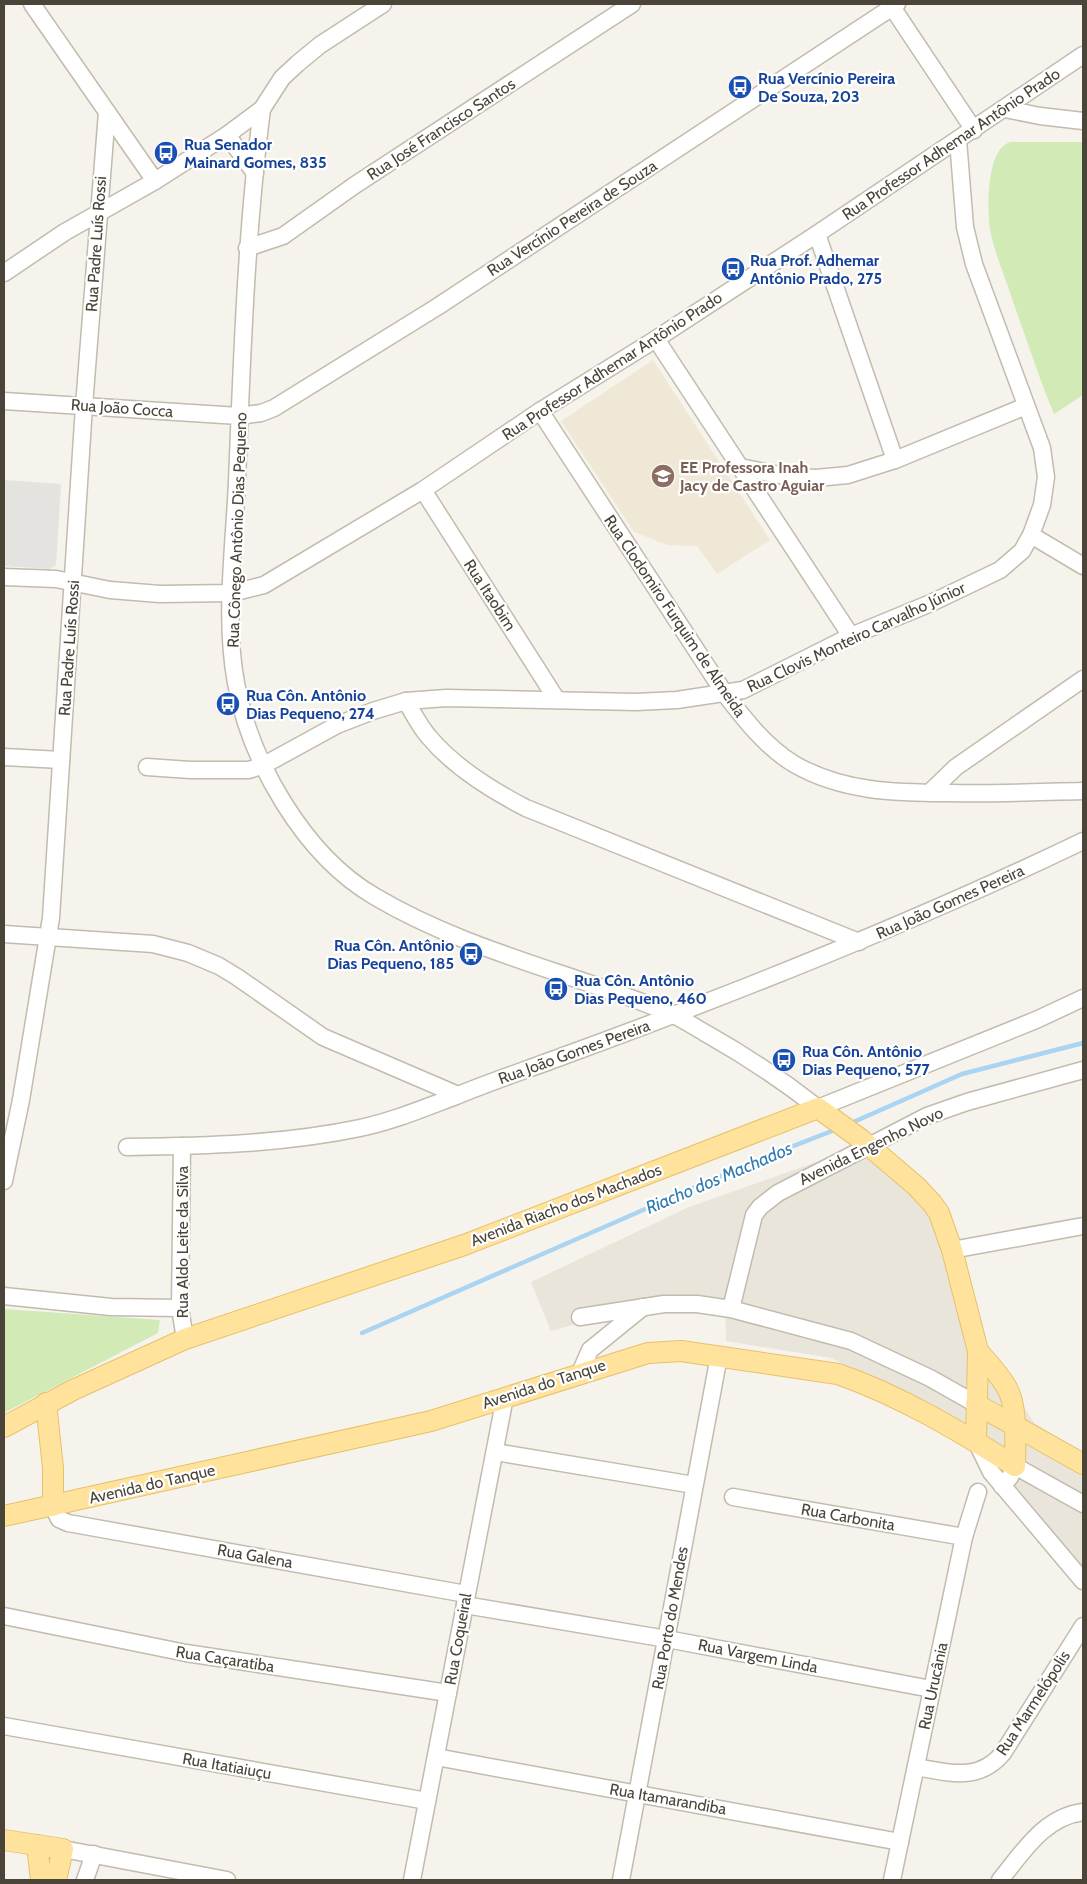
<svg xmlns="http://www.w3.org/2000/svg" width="1087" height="1884" font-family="Cabin,sans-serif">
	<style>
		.residential { fill: #eae5da }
		.education { fill: #efe8d6 }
		.green { fill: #d2eab5 }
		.parking { fill: #e5e3e0 }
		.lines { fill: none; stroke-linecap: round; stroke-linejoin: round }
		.stream { stroke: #a9d4f2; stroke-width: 4.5 }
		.minor-casing { stroke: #c2bbae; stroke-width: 19 }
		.major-casing { stroke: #e6c16a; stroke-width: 22 }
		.minor { stroke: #fff; stroke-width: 16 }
		.major { stroke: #ffe39c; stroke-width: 20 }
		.labels { text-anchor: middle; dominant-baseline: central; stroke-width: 4.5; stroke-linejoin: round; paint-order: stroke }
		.transit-label { font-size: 16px; font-weight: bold; fill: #164399; stroke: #fff; text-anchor: start }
		.street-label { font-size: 16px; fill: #4b4439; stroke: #fff }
		.education-label { font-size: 16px; font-weight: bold; fill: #785e54; stroke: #fff; text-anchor: start }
		.water-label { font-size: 18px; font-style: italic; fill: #2e7ab2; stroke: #fff }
	</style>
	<rect width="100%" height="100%" fill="#f6f3ec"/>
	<path class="residential" d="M853 1149 929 1199 969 1327 1035 1424 1083 1452V1575L938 1409 831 1358 726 1341 725 1301 660 1300 551 1331 531 1282 689 1207Z"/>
	<path class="education" d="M653 360 770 540 717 574 697 546 667 545 634 532 561 421Z"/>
	<g class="green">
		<path d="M1011 142H1083V395L1054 414C1038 376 1026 337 1012 299 1005 276 994 253 990 229 987 210 986 147 1011 142Z"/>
		<path d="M4 1309 160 1320 158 1333 4 1413Z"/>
	</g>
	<path class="parking" d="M4 480 61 484 56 565 49 569 4 566Z"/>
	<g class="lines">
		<g class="stream">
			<path d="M849 1124 962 1074 1083 1043"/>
			<path d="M362 1333 755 1161 837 1129"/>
		</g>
		<g class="minor-casing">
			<g id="minor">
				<path d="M32 4 155 181"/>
				<path d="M890 4 974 130"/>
				<path d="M262 109C246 233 242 357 237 482 234 548 224 618 236 683 250 761 304 855 374 896 466 951 574 973 672 1014 684 1020 695 1027 707 1034 746 1056 782 1080 818 1108L1036 1020 1083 998"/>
				<path d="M1005 109 1040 116 1083 121"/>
				<path d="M227 135 255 173"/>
				<path d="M817 234 895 460"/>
				<path d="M247 248 283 236 355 185 632 4"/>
				<path d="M4 273 65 232 155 181 227 135 262 109 282 78 297 64 320 45 383 4"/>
				<path d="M656 339 851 636"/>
				<path d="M4 401 239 416 261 413 274 408 437 307 897 4"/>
				<path d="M540 411 725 694C745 720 766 747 794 764 842 792 896 793 950 793 994 794 1039 792 1083 791"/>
				<path d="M740 467 784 476 816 478 848 475 895 460 1026 406"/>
				<path d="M423 490 557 700"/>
				<path d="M1031 535 1083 566"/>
				<path d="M4 577 56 579 110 590 160 594 232 593 264 585 423 490 540 411 656 339 817 234 1083 55"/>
				<path d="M406 701C413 713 420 727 429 737 455 768 491 790 526 808L859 942"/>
				<path d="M4 757 61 760"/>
				<path d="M147 767 190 770H249L264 765 337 725 373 711 406 701 446 698 636 702 677 700 743 690 851 636 931 603 1000 570 1022 551 1031 535 1042 505 1046 477 1042 448 974 264 965 227 958 140"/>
				<path d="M929 793 956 767 1083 679"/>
				<path d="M4 934 153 944 188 953 219 966 237 977 323 1037 458 1095"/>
				<path d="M182 1146 180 1308 185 1339"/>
				<path d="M127 1147C204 1146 284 1144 360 1128 393 1121 424 1108 456 1096 492 1081 529 1069 566 1055 741 991 915 922 1083 841"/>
				<path d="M4 1181 21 1100 51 918 84 406 107 112"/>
				<path d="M952 1250 1083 1226"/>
				<path d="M4 1296 111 1307 180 1308"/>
				<path d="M731 1309 754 1215 760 1207 778 1193 927 1116 967 1102 1083 1070"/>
				<path d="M580 1317 664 1304H697L731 1309 851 1341 930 1378 976 1404"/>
				<path d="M580 1373 590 1350 643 1307"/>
				<path d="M976 1441 991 1472 1083 1581"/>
				<path d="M495 1452 694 1485"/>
				<path d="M1002 1486 1010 1477 1015 1466 1083 1504"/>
				<path d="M733 1497 964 1537"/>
				<path d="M53 1506 59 1519 68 1523 466 1594"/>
				<path d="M465 1605 667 1639 931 1689"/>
				<path d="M4 1616 186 1653 448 1693"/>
				<path d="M4 1726 427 1801"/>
				<path d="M436 1757 900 1842"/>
				<path d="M916 1767C950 1773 979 1782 1003 1753L1083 1626"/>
				<path d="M63 1849 227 1880"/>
				<path d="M85 1880 94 1854"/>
				<path d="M412 1880 505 1397"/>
				<path d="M621 1880 719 1356"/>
				<path d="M892 1880 964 1537 978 1492"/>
				<path d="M1000 1880C1023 1852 1044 1817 1083 1812"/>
			</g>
		</g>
		<g class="major-casing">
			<g id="major">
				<path d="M978 1351C988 1363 1000 1375 1007 1388 1018 1407 1015 1445 1015 1466"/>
				<path d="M46 1403 53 1468V1506"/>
				<path d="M976 1404 1083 1464"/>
				<path d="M4 1427 73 1390 185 1339 464 1245 818 1108 862 1140 916 1186 932 1203 939 1213 952 1250 978 1351 976 1441"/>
				<path d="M4 1516 431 1421 648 1353 681 1351 838 1374C901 1396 959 1431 1015 1466"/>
				<path d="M4 1840 63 1849 56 1880"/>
				<path d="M37 1845 41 1880"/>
			</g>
		</g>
		<use href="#minor" class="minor"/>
		<use href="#major" class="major"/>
	</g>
	<defs>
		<g id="bus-disc" transform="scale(1.25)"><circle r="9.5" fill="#1a4fb4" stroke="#fff"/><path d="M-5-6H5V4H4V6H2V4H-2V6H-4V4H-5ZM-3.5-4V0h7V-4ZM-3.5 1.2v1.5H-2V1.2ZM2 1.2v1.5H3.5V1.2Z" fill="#fff"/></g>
		<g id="school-disc" transform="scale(1.25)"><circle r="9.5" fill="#8d6e63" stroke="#fff"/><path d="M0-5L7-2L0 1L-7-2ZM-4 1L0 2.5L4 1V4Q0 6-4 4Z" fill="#fff"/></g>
	</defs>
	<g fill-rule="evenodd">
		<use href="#bus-disc" x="740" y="87"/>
		<use href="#bus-disc" x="166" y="153"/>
		<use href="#bus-disc" x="733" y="269"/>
		<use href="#school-disc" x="663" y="476"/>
		<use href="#bus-disc" x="228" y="704"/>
		<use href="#bus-disc" x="471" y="954"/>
		<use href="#bus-disc" x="556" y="989"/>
		<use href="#bus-disc" x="784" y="1060"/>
	</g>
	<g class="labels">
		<g class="transit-label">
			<text x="758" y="78">Rua Vercínio Pereira<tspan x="758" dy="18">De Souza, 203</tspan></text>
			<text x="184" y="144">Rua Senador<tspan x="184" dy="18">Mainard Gomes, 835</tspan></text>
			<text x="750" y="260">Rua Prof. Adhemar<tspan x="750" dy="18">Antônio Prado, 275</tspan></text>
			<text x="246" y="695">Rua Côn. Antônio<tspan x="246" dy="18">Dias Pequeno, 274</tspan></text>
			<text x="454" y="945" text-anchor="end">Rua Côn. Antônio<tspan x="454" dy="18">Dias Pequeno, 185</tspan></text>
			<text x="574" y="980">Rua Côn. Antônio<tspan x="574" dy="18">Dias Pequeno, 460</tspan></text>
			<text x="802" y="1051">Rua Côn. Antônio<tspan x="802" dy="18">Dias Pequeno, 577</tspan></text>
		</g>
		<g class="street-label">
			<text transform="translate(441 129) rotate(-33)">Rua José Francisco Santos</text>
			<text transform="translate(951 144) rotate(-34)">Rua Professor Adhemar Antônio Prado</text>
			<text transform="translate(572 218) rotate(-33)">Rua Vercínio Pereira de Souza</text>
			<text transform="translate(96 244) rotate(-86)">Rua Padre Luís Rossi</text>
			<text transform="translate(612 366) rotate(-33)">Rua Professor Adhemar Antônio Prado</text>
			<text transform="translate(122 408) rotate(4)">Rua João Cocca</text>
			<text transform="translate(237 530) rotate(-88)">Rua Cônego Antônio Dias Pequeno</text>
			<text transform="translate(490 595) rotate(57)">Rua Itaobim</text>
			<text transform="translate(675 616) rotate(56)">Rua Clodomiro Furquim de Almeida</text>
			<text transform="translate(856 637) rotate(-25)">Rua Clovis Monteiro Carvalho Júnior</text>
			<text transform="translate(69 648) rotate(-86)">Rua Padre Luís Rossi</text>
			<text transform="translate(950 902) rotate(-24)">Rua João Gomes Pereira</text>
			<text transform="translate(574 1052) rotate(-20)">Rua João Gomes Pereira</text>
			<text transform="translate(871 1146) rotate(-26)">Avenida Engenho Novo</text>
			<text transform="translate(566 1205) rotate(-21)">Avenida Riacho dos Machados</text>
			<text transform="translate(182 1242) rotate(-90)">Rua Aldo Leite da Silva</text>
			<text transform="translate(544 1384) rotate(-18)">Avenida do Tanque</text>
			<text transform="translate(152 1484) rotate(-13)">Avenida do Tanque</text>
			<text transform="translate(848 1517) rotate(10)">Rua Carbonita</text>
			<text transform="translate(255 1556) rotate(10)">Rua Galena</text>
			<text transform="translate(670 1618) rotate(-80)">Rua Porto do Mendes</text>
			<text transform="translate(458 1639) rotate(-80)">Rua Coqueiral</text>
			<text transform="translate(758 1656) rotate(11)">Rua Vargem Linda</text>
			<text transform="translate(225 1659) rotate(9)">Rua Caçaratiba</text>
			<text transform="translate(933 1686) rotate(-78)">Rua Urucânia</text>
			<text transform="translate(1033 1703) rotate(-57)">Rua Marmelópolis</text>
			<text transform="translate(227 1766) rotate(10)">Rua Itatiaiuçu</text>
			<text transform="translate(668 1799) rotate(10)">Rua Itamarandiba</text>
		</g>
		<g class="education-label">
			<text x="680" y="467">EE Professora Inah<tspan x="680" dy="18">Jacy de Castro Aguiar</tspan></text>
		</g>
		<g class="water-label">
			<text transform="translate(719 1178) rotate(-23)">Riacho dos Machados</text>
		</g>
	</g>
	<rect width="1087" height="1884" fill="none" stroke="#4b4439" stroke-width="10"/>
</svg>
